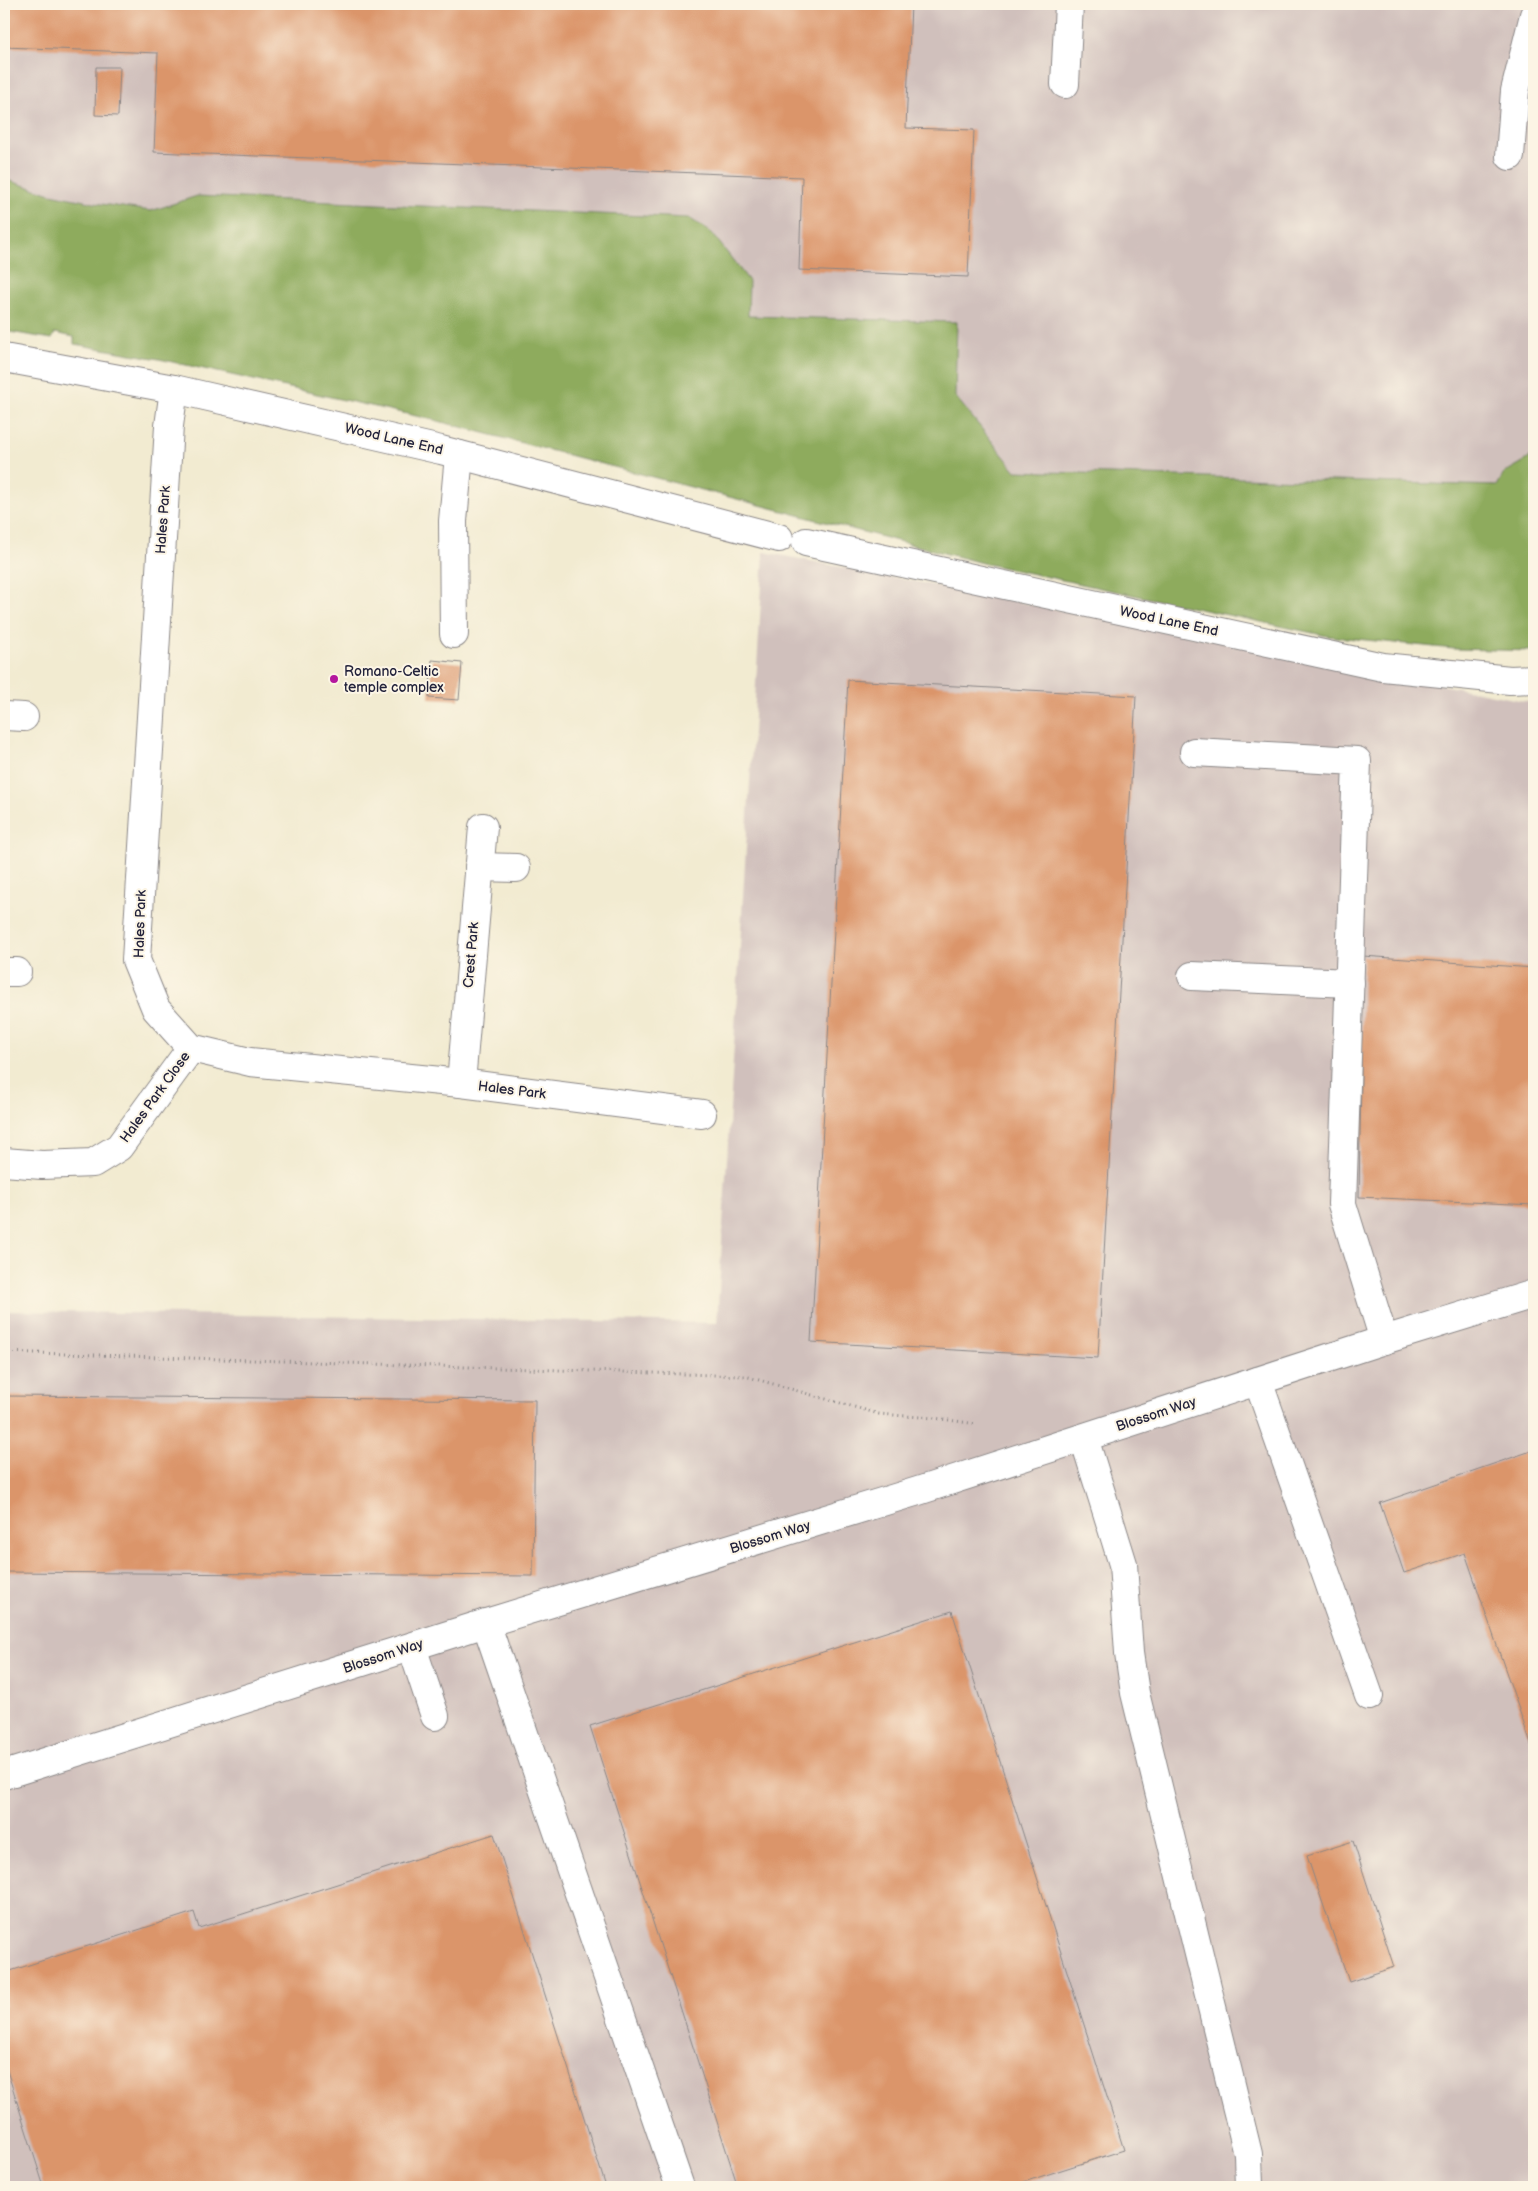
<svg xmlns="http://www.w3.org/2000/svg" width="1538" height="2191" font-family="'Balsamiq Sans',sans-serif">
	<style>
		.industrial { fill: #d0c0bc }
		.forest { fill: #8eab5d; stroke: #58664c }
		.building { fill: #db956a }
		.lines { fill: none; stroke-linecap: round; stroke-linejoin: round }
		.minor-casing { stroke: #8a8686; stroke-width: 30 }
		.path { stroke: #8a8686; stroke-width: 3; stroke-dasharray: 1 4; stroke-linecap: butt }
		.minor { stroke: #fff; stroke-width: 28 }
		.poi-dot { fill: #b5179e; stroke: #fcf5e5; stroke-width: 2 }
		.labels { text-anchor: middle; dominant-baseline: central; stroke-width: 4; stroke-linejoin: round; paint-order: stroke }
		.street-label { font-size: 14px; fill: #22223b; stroke: #fcf5e5 }
		.poi-label { font-size: 14px; fill: #22223b; stroke: #fcf5e5; text-anchor: start }
	</style>
	<rect width="100%" height="100%" fill="#fcf5e5"/>
	<filter id="ink" filterUnits="userSpaceOnUse"><feTurbulence type="fractalNoise" baseFrequency=".02" numOctaves="2"/><feDisplacementMap in="SourceGraphic" scale="10" xChannelSelector="R" yChannelSelector="G"/><feConvolveMatrix kernelMatrix="1 2 1 2 8 2 1 2 1" color-interpolation-filters="sRGB"/></filter>
	<filter id="wash" filterUnits="userSpaceOnUse"><feTurbulence type="fractalNoise" baseFrequency=".0096" numOctaves="4" result="noise"/><feDisplacementMap in="SourceGraphic" scale="20" xChannelSelector="R" yChannelSelector="G"/><feGaussianBlur stdDeviation="1.12" result="paint"/><feColorMatrix in="noise" values="0 0 0 0 0 0 0 0 0 0 0 0 0 0 0 0 0 1.4 0 .05"/><feComposite in="paint" operator="in"/></filter>
	<g filter="url(#wash)">
		<rect width="100%" height="100%" fill="#f2ebd1"/>
		<g class="industrial">
			<path d="M4 4H1534V496L1016 478 4 322Z"/>
			<path d="M764 552 1534 703V2187H4V1311L717 1323Z"/>
		</g>
		<path class="forest" d="M4 179 51 194 94 203 151 211 197 196 689 218 712 233 749 281 748 316 957 322 955 396 1016 471 1497 486 1504 473 1528 459 1534 452V651L1454 649 1327 636 982 563 434 420 159 359 74 344V337L55 333 52 339 4 331Z"/>
		<g id="blocks">
			<g class="building">
				<path d="M4 4H911L906 128 974 130 968 277 799 270 802 177 154 152 158 53 4 47Z"/>
				<path d="M96 67H120L118 116 95 115Z"/>
				<path d="M432 660 462 663 459 700 429 698Z"/>
				<path d="M848 680 1136 696 1098 1358 811 1342Z"/>
				<path d="M1363 956 1534 968V1205L1359 1197Z"/>
				<path d="M4 1396 535 1400 533 1576 4 1572Z"/>
				<path d="M1534 1450V1753L1465 1553 1404 1573 1380 1503Z"/>
				<path d="M952 1611 1124 2150 1008 2187H738L590 1726Z"/>
				<path d="M494 1834 606 2187H44L4 2061V1973L194 1912 199 1928Z"/>
				<path d="M1353 1841 1394 1967 1349 1982 1307 1856Z"/>
			</g>
		</g>
	</g>
	<g filter="url(#ink)">
		<use href="#blocks" fill-opacity="0" stroke="#8a8686" stroke-width="1"/>
		<g class="lines">
			<g class="minor-casing">
				<g id="minor">
					<path d="M1065 84 1069 4"/>
					<path d="M1510 156 1515 91 1534 15"/>
					<path d="M4 358 174 389 441 450 779 538"/>
					<path d="M174 389 169 426 136 960 156 1009 191 1048 250 1062 461 1083 702 1114"/>
					<path d="M806 542 1383 667 1510 680 1534 679"/>
					<path d="M454 634 453 521 459 455"/>
					<path d="M4 716 24 717"/>
					<path d="M1194 752 1357 761 1342 1204 1384 1340"/>
					<path d="M479 867 516 868"/>
					<path d="M4 972H17"/>
					<path d="M1192 976 1350 983"/>
					<path d="M461 1083 483 827"/>
					<path d="M4 1162 42 1165 93 1163 119 1147 191 1048"/>
					<path d="M1258 1381 1369 1696"/>
					<path d="M1084 1438 1123 1564 1129 1653 1135 1693 1248 2154 1249 2187"/>
					<path d="M486 1623 680 2187"/>
					<path d="M412 1647 435 1716"/>
					<path d="M4 1775 486 1623 918 1491 1384 1340 1534 1294"/>
				</g>
			</g>
			<path class="path" d="M4 1352 745 1376 879 1414 934 1418 977 1424"/>
			<use href="#minor" class="minor"/>
		</g>
	</g>
	<circle class="poi-dot" cx="334" cy="679" r="5"/>
	<g class="labels">
		<g class="street-label">
			<text transform="translate(394 439) rotate(13)">Wood Lane End</text>
			<text transform="translate(163 520) rotate(-86)">Hales Park</text>
			<text transform="translate(1169 621) rotate(12)">Wood Lane End</text>
			<text transform="translate(140 924) rotate(-88)">Hales Park</text>
			<text transform="translate(471 955) rotate(-85)">Crest Park</text>
			<text transform="translate(512 1090) rotate(7)">Hales Park</text>
			<text transform="translate(155 1097) rotate(-54)">Hales Park Close</text>
			<text transform="translate(1156 1414) rotate(-18)">Blossom Way</text>
			<text transform="translate(770 1537) rotate(-17)">Blossom Way</text>
			<text transform="translate(383 1656) rotate(-18)">Blossom Way</text>
		</g>
		<g class="poi-label">
			<text x="344" y="671">Romano-Celtic<tspan x="344" dy="16">temple complex</tspan></text>
		</g>
	</g>
	<rect width="1538" height="2191" fill="none" stroke="#fcf5e5" stroke-width="20"/>
</svg>
